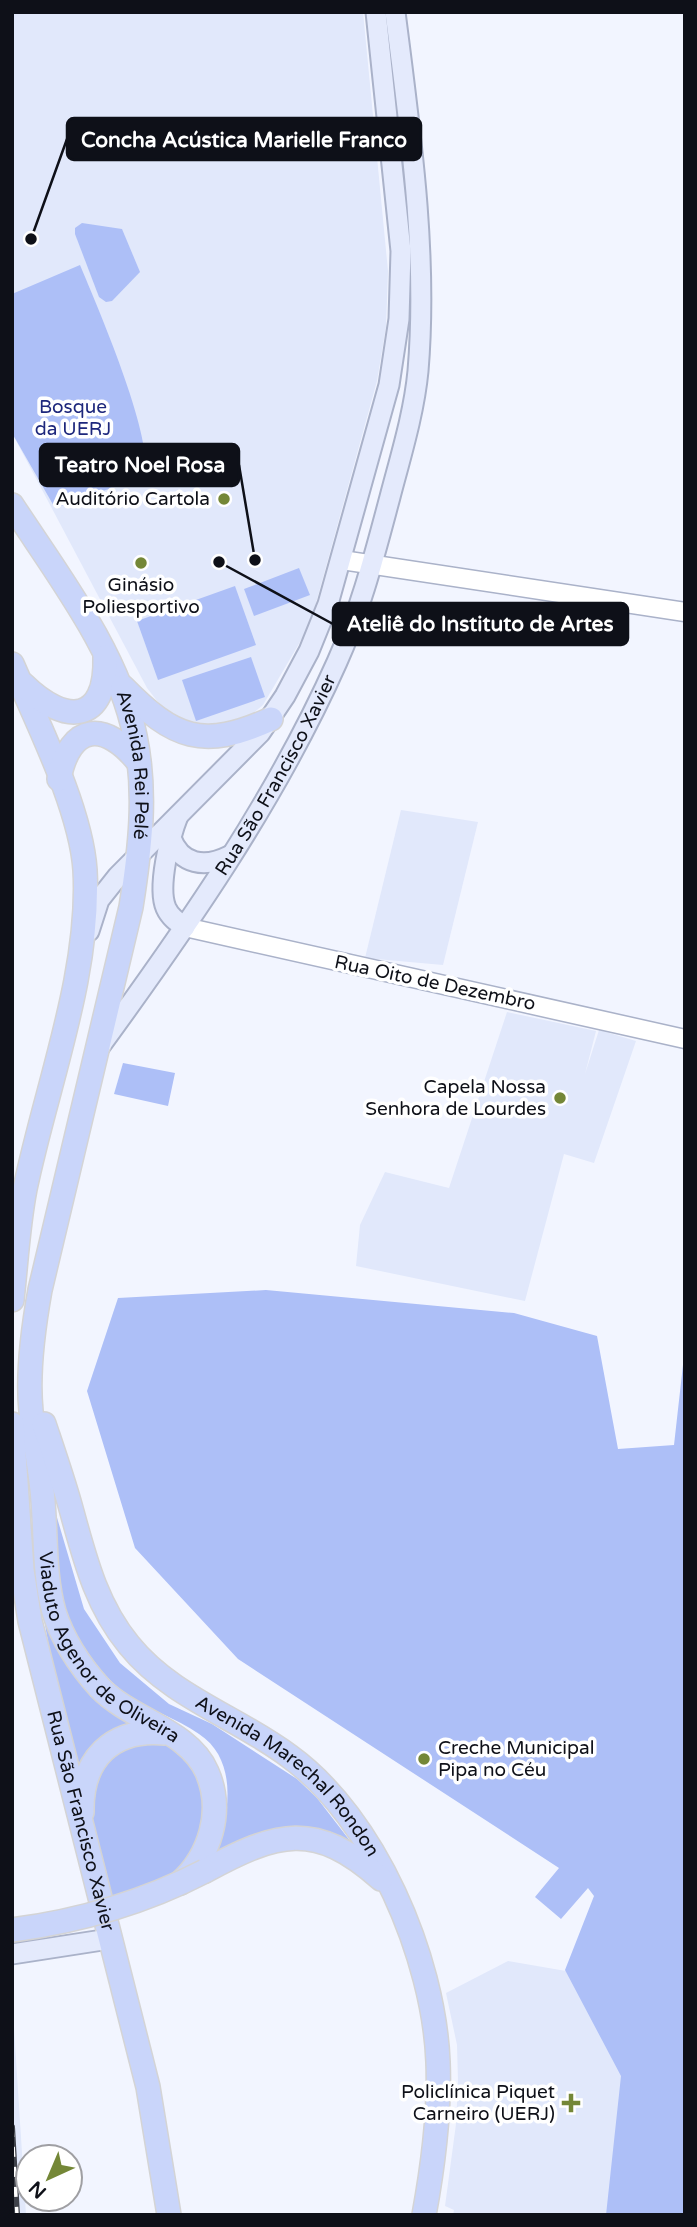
<svg xmlns="http://www.w3.org/2000/svg" width="697" height="2227" font-family="'Varela Round',sans-serif">
	<style>
		.built { fill: #e1e8fb }
		.green { fill: #adbff7 }
		.lines { fill: none; stroke-linecap: round; stroke-linejoin: round }
		.tertiary-casing { stroke: #aab2c9; stroke-width: 21 }
		.secondary-casing { stroke: #aab2c9; stroke-width: 23 }
		.primary-casing { stroke: #d4d4d5; stroke-width: 26 }
		.tertiary { stroke: #fff; stroke-width: 18 }
		.secondary { stroke: #e4eafc; stroke-width: 19 }
		.primary { stroke: #c9d5fa; stroke-width: 23 }
		.rail-casing { stroke: #3f424a; stroke-width: 6 }
		.rail { stroke: #fff; stroke-width: 3.5; stroke-dasharray: 10; stroke-linecap: butt }
		.primary-bridge-casing { stroke: #d4d4d5; stroke-width: 26; stroke-linecap: butt }
		.primary-bridge { stroke: #c9d5fa; stroke-width: 23 }
		.poi-dot { fill: #748737; stroke: #fff; stroke-width: 2.5 }
		.labels { text-anchor: middle; dominant-baseline: central; stroke-width: 7; stroke-linejoin: round; paint-order: stroke }
		.park-label { font-size: 19px; fill: #1d277c; stroke: #fff }
		.poi-label { font-size: 19px; fill: #0e1018; stroke: #fff; text-anchor: end }
		.street-label { font-size: 19px; fill: #0e1018; stroke: #fff }
		.leader { fill: none; stroke: #0e1018; stroke-width: 2.5 }
		.callout-dot { fill: #0e1018; stroke: #fff; stroke-width: 2.5 }
		.callout { fill: #0e1018; stroke: #0e1018; stroke-width: 2.5 }
		.callout-label { font-size: 21px; text-anchor: middle; font-weight: bold; fill: #fff }
	</style>
	<rect width="100%" height="100%" fill="#f2f5ff"/>
	<g class="built">
		<path d="M12 12H363L388 271 386 327 377 381 310 625 263 705 251 715 229 724 208 726 188 723 165 711 147 688 12 433Z"/>
		<path d="M401 810 478 822 443 965 365 958Z"/>
		<path d="M507 1012 596 1031 585 1074 599 1030 636 1041 594 1163 564 1154 525 1301 356 1266 360 1225 385 1172 449 1188Z"/>
		<path d="M508 1961 624 1981 685 2215H453L454 2210 445 2206 456 2124 458 2082 457 2045 446 1993Z"/>
		<path d="M12 1997 26 2215H12Z"/>
	</g>
	<g class="green">
		<path d="M82 223 122 229 140 272 112 301 106 302 99 297 75 234V228Z"/>
		<path d="M80 265C98 308 152 433 145 473L134 480 55 508 12 433V294Z"/>
		<path d="M299 568 310 595 254 616 244 589Z"/>
		<path d="M235 586 256 645 158 680 137 621Z"/>
		<path d="M251 657 265 697 196 721 182 680Z"/>
		<path d="M123 1063 175 1073 168 1106 114 1094Z"/>
		<path d="M266 1290 514 1313 597 1336 618 1449 674 1445 685 1347V2215H606L621 2076 565 1970 594 1896 588 1888 561 1919 535 1897 559 1868 238 1659 135 1548 87 1391 118 1298Z"/>
		<path d="M31 1484 43 1597 138 1725 110 1733 78 1777C55 1679 32 1585 31 1484Z"/>
		<path d="M53 1504 84 1609 120 1663 169 1704 212 1724 297 1779 317 1798 354 1846 261 1834 236 1843 214 1857C229 1819 240 1761 199 1734 176 1718 147 1709 124 1692 107 1680 94 1662 82 1644 55 1603 57 1552 53 1504Z"/>
		<path d="M165 1742 192 1760 206 1795 204 1835 175 1880 109 1902C102 1868 81 1805 96 1774 101 1762 118 1752 127 1743Z"/>
	</g>
	<g class="lines">
		<g class="tertiary-casing">
			<g id="tertiary">
				<path d="M342 560 685 612"/>
				<path d="M185 927 685 1039"/>
			</g>
		</g>
		<g class="secondary-casing">
			<g id="secondary">
				<path d="M178 816C170 836 157 887 166 908 170 917 177 922 185 927"/>
				<path d="M171 838C181 865 205 868 229 856"/>
				<path d="M89 931 99 900 118 876 260 733 285 696 309 651 328 604 389 385 399 319 401 251 376 12"/>
				<path id="s1" d="M98 1049C187 927 275 801 337 662 361 609 375 553 390 497 401 455 414 413 418 371 428 252 410 130 395 12"/>
				<path d="M12 1954 109 1939"/>
			</g>
		</g>
		<g class="primary-casing">
			<g id="primary">
				<path id="s2" d="M12 505C57 574 119 654 135 736 147 793 140 850 131 907L40 1290C33 1329 27 1372 31 1411 34 1441 41 1471 43 1501 46 1537 44 1576 54 1612 63 1640 80 1666 100 1688 131 1720 189 1730 207 1772 224 1811 210 1856 180 1883"/>
				<path d="M12 664C37 722 81 809 85 870 91 974 46 1087 25 1189 18 1225 16 1264 12 1300"/>
				<path d="M24 685C65 725 107 724 105 657"/>
				<path d="M123 687C174 739 203 750 271 719"/>
				<path d="M59 779C70 722 106 721 139 763"/>
				<path id="s3" d="M12 1424 22 1570 30 1621 148 2087 169 2215"/>
				<path id="s4" d="M44 1424C53 1451 62 1477 70 1505 84 1555 95 1604 129 1645 171 1697 237 1717 289 1756 375 1818 434 1958 438 2062 440 2112 433 2166 424 2215"/>
				<path d="M82 1812C81 1759 112 1728 165 1733"/>
				<path d="M205 1871C277 1832 315 1820 381 1879"/>
			</g>
		</g>
		<use href="#tertiary" class="tertiary"/>
		<use href="#secondary" class="secondary"/>
		<use href="#primary" class="primary"/>
		<g class="rail-casing">
			<path id="rail" d="M12 2127 17 2215"/>
		</g>
		<use href="#rail" class="rail"/>
		<g class="primary-bridge-casing">
			<path id="primary-bridge" d="M12 1930C81 1921 143 1903 205 1871"/>
		</g>
		<use href="#primary-bridge" class="primary-bridge"/>
	</g>
	<g class="poi-dot">
		<circle cx="224" cy="499" r="7"/>
		<circle cx="141" cy="563" r="7"/>
		<circle cx="560" cy="1098" r="7"/>
		<circle cx="424" cy="1759" r="7"/>
		<path d="M567.5 2092.5h7v7h7v7h-7v7h-7v-7h-7v-7h7z"/>
	</g>
	<g class="labels">
		<g class="park-label">
			<text x="73" y="407">Bosque<tspan x="73" dy="22">da UERJ</tspan></text>
		</g>
		<g class="poi-label">
			<text x="210" y="499">Auditório Cartola</text>
			<text x="141" y="585" text-anchor="middle">Ginásio<tspan x="141" dy="22">Poliesportivo</tspan></text>
			<text x="546" y="1087">Capela Nossa<tspan x="546" dy="22">Senhora de Lourdes</tspan></text>
			<text x="438" y="1748" text-anchor="start">Creche Municipal<tspan x="438" dy="22">Pipa no Céu</tspan></text>
			<text x="555" y="2092">Policlínica Piquet<tspan x="555" dy="22">Carneiro (UERJ)</tspan></text>
		</g>
		<g class="street-label">
			<text stroke="none"><textPath href="#s2" startOffset="292">Avenida Rei Pelé</textPath></text>
			<text stroke="none"><textPath href="#s1" startOffset="327">Rua São Francisco Xavier</textPath></text>
			<text transform="translate(435 983) rotate(12)">Rua Oito de Dezembro</text>
			<text stroke="none"><textPath href="#s2" startOffset="1214">Viaduto Agenor de Oliveira</textPath></text>
			<text stroke="none"><textPath href="#s4" startOffset="446">Avenida Marechal Rondon</textPath></text>
			<text stroke="none"><textPath href="#s3" startOffset="404">Rua São Francisco Xavier</textPath></text>
		</g>
	</g>
	<path class="leader" d="M31 239L67 139M255 560L239 465M219 562L333 624"/>
	<g class="callout-dot">
		<circle cx="31" cy="239" r="7"/>
		<circle cx="255" cy="560" r="7"/>
		<circle cx="219" cy="562" r="7"/>
	</g>
	<g class="callout">
		<rect x="67" y="118" width="354" height="42" rx="7"/>
		<rect x="40" y="444" width="199" height="42" rx="7"/>
		<rect x="333" y="603" width="295" height="42" rx="7"/>
	</g>
	<g class="callout-label">
		<text x="244" y="147">Concha Acústica Marielle Franco</text>
		<text x="140" y="472">Teatro Noel Rosa</text>
		<text x="480" y="631">Ateliê do Instituto de Artes</text>
	</g>
	<rect width="697" height="2227" fill="none" stroke="#0e1018" stroke-width="28"/>
	<g transform="translate(49 2178) rotate(224)"><circle r="33" fill="#ffffff" stroke="#9f9fa3" stroke-width="2"/>
	<path d="M0-5L12 26L0 18L-12 26Z" fill="#748737"/>
	<text y="-10" font-size="19" font-weight="bold" text-anchor="middle" fill="#0e1018">N</text>
	</g>
</svg>
